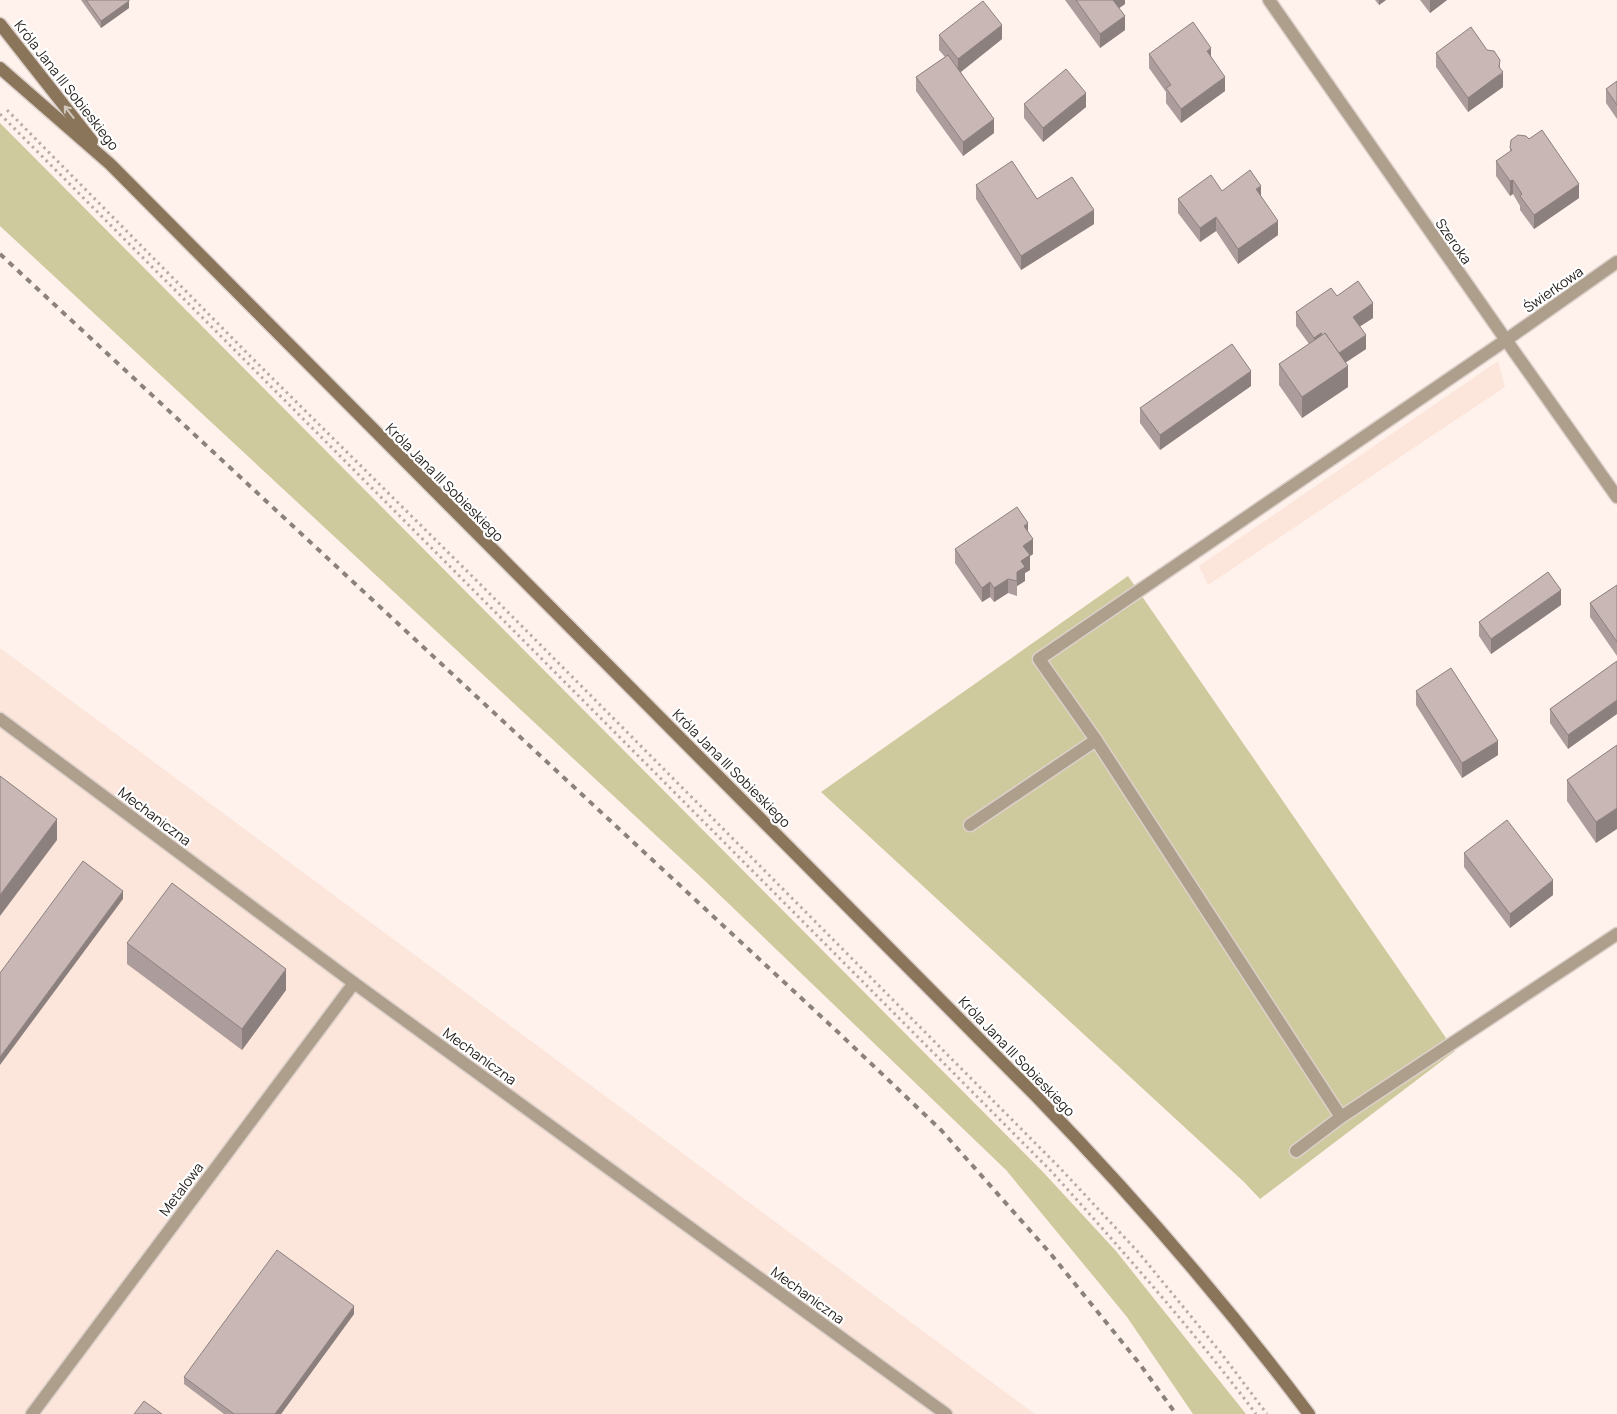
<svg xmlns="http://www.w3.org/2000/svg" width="1617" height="1414" font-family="Manrope,sans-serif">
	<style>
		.built { fill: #fce5da }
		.green { fill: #cfc99e }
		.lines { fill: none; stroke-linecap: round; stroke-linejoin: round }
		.lane-casing { stroke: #dcd0cb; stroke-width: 15 }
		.street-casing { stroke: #dcd0cb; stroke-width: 15 }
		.secondary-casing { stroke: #dcd0cb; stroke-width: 15 }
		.path { stroke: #b7aca7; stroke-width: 3; stroke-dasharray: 2.5 4; stroke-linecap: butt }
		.lane { stroke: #ad9f8c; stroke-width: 12 }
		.street { stroke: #ad9f8c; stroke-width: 12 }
		.secondary { stroke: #8a755a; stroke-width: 12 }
		.rail { stroke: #8b827d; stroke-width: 4; stroke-dasharray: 6 6; stroke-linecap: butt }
		.wall { fill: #ac9d9c }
		.shaded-wall { fill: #8c807f }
		.building { fill: #c8b7b5; stroke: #8c807f }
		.oneway { stroke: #d0c8bd }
		.labels { text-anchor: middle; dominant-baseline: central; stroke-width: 4.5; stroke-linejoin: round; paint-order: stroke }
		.street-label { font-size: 14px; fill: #231e1b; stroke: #fff }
	</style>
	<rect width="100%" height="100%" fill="#fff2ec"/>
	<g class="built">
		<path d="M1498 361 1505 387 1208 585 1199 566Z"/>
		<path d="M0 648 1035 1414H0Z"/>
	</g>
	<g class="green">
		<path d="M0 123 1043 1172 1116 1251 1246 1414H1193L1127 1317 1006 1170 704 880 0 226Z"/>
		<path d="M1128 576 1455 1051 1260 1199 1244 1182 821 792Z"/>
	</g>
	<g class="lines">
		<g class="lane-casing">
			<g id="lane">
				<path d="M1096 740 1341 1117"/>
				<path d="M970 825 1096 740 1039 659 1506 340"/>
				<path d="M1296 1151 1341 1117 1617 934"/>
			</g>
		</g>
		<g class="street-casing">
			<g id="street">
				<path d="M1269 0 1506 340 1617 497"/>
				<path d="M1506 340 1617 262"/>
				<path d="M0 719 354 983 946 1414"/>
				<path d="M32 1414 354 983"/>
			</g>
		</g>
		<g class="secondary-casing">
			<g id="secondary">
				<path d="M0 24 92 141"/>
				<path d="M0 68 110 164 1035 1095C1134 1197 1224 1301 1309 1414"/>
			</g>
		</g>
		<g class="path">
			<path d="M7 110 250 356 477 581 1059 1167 1139 1253 1221 1353 1267 1414"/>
			<path d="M0 114 1051 1171C1122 1250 1192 1329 1256 1414"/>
		</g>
		<use href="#lane" class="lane"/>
		<use href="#street" class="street"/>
		<use href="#secondary" class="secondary"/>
		<path class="rail" d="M0 254 841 1035 941 1130 1050 1253 1139 1363 1176 1414"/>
	</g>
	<g class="wall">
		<path d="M81 0H129V8L101 28Z"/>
		<path d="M1065 0H1125V4L1119 8 1125 30 1100 48Z"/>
		<path d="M1375 0H1386L1379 5Z"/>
		<path d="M1420 0H1447L1430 13Z"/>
		<path d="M939 35 1002 39 961 72 994 133 963 156 916 91V77L945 57 939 50Z"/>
		<path d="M1436 53 1503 87 1468 112 1436 67Z"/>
		<path d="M1149 54 1211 57 1225 91 1181 123 1166 103V92L1149 68Z"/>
		<path d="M1617 81V119L1606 103V89Z"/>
		<path d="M1024 104 1086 107 1043 142 1024 118Z"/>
		<path d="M1510 148 1579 198 1534 229 1520 210V206L1513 194 1510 196 1496 176V161L1510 152Z"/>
		<path d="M976 185 1037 199 1094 224 1021 270 976 199Z"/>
		<path d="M1222 191 1261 196 1278 235 1238 264 1216 231 1200 242 1178 213V199Z"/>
		<path d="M1337 296 1373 318 1360 326 1366 349 1346 362 1348 387 1302 418 1279 385V364L1309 344 1296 326V312Z"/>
		<path d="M1251 386 1160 450 1140 423V408Z"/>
		<path d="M1028 532 1033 554 1030 556V570L1025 573V581L1017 586V596L1008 593 994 602 990 597 982 602 955 563V549Z"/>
		<path d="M1617 585V656L1590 617V603Z"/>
		<path d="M1561 605 1491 654 1479 636V622Z"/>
		<path d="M1617 661 1568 749 1550 723V709Z"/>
		<path d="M1416 691 1498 755 1462 778 1416 705Z"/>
		<path d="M1617 745 1596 843 1567 801V780Z"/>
		<path d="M1464 853 1553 895 1510 928 1464 867Z"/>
		<path d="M127 943 286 990 242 1050 127 964Z"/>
		<path d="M354 1314 281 1414H224L184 1384V1377Z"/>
	</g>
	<g class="shaded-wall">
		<path d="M1112 0H1125V4L1112 13Z"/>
		<path d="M1379 0H1386L1379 5Z"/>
		<path d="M1430 0H1447L1430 13Z"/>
		<path d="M129 1V8L101 28V21Z"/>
		<path d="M1125 16V30L1100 48V34Z"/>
		<path d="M1002 25V39L958 74V59Z"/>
		<path d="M1211 48V62L1207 51Z"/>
		<path d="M1500 60V75L1503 72V87L1468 112V98L1499 67Z"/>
		<path d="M1225 77V91L1181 123V109Z"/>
		<path d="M1086 93V107L1043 142V128Z"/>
		<path d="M994 119V133L963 156V142Z"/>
		<path d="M1513 180V194L1510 196V181Z"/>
		<path d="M1579 184V198L1534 229V215Z"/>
		<path d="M1261 186V200L1256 189Z"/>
		<path d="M1094 210V224L1021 270V256Z"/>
		<path d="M1216 217V231L1200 242V228Z"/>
		<path d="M1278 221V235L1238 264V249Z"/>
		<path d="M1373 303V318L1353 331V317Z"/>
		<path d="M1321 333V347L1314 352V338Z"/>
		<path d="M1366 335V349L1336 369V355Z"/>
		<path d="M1348 366V387L1302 418V397Z"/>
		<path d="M1251 371V386L1160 450V435Z"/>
		<path d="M1028 523V537L1024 526Z"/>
		<path d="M1033 539V554L1030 556V570L1025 573V581L1017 586V596V572L1021 561 1023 546Z"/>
		<path d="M1008 579V593L994 602V588Z"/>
		<path d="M990 582V597L982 602V588Z"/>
		<path d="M1561 590V605L1491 654V639Z"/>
		<path d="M1617 700V714L1568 749V735Z"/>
		<path d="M1498 741V755L1462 778V763Z"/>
		<path d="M1617 808V829L1596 843V822Z"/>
		<path d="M57 819V840L0 916V895Z"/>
		<path d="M1553 880V895L1510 928V914Z"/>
		<path d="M123 891V899L0 1065V1057Z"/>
		<path d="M286 969V990L242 1050V1029Z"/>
		<path d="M354 1306V1314L281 1414H275Z"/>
	</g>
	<g class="building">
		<path d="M86 0H129V1L101 21Z"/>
		<path d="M1076 0H1113L1125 16 1100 34Z"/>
		<path d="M983 1 1002 25 958 59 939 35Z"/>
		<path d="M1193 22 1211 48 1207 51 1225 77 1181 109 1166 88 1171 85 1149 54Z"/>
		<path d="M1471 27 1487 50 1494 51 1500 60 1499 67 1503 72 1468 98 1436 53Z"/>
		<path d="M948 55 994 119 963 142 916 77Z"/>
		<path d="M1066 69 1086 93 1043 128 1024 104Z"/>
		<path d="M1617 81V105L1606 89Z"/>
		<path d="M1542 130 1579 184 1534 215 1520 196 1522 194 1513 180 1510 181 1496 161 1512 150 1510 148 1511 140 1518 135 1526 136 1529 139Z"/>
		<path d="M1012 161 1037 199 1072 177 1094 210 1021 256 976 185Z"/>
		<path d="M1250 170 1261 186 1256 189 1278 221 1238 249 1216 217 1200 228 1178 199 1211 175 1222 191Z"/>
		<path d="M1358 281 1373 303 1353 317 1366 335 1339 353 1325 333 1323 335 1321 333 1314 338 1296 312 1331 288 1337 296Z"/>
		<path d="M1325 333 1348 366 1302 397 1279 364Z"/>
		<path d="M1232 344 1251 371 1160 435 1140 408Z"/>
		<path d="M1017 507 1028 523 1024 526 1033 539 1023 546 1030 555 1021 561 1025 567 1017 572V581L1008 579 994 588 990 582 982 588 955 549Z"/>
		<path d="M1548 572 1561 590 1491 639 1479 622Z"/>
		<path d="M1617 585V642L1590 603Z"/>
		<path d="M1617 661V700L1568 735 1550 709Z"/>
		<path d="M1451 668 1498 741 1462 763 1416 691Z"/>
		<path d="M1617 745V808L1596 822 1567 780Z"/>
		<path d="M0 776 57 819 0 895Z"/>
		<path d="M1507 820 1553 880 1510 914 1464 853Z"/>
		<path d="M83 861 123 891 0 1057V973Z"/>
		<path d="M172 883 286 969 242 1029 127 943Z"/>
		<path d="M277 1250 354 1306 275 1414H234L184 1377Z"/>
		<path d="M144 1401 162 1414H134Z"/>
	</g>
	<defs><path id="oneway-shaft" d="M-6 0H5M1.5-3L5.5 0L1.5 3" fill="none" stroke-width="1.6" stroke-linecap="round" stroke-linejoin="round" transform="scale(1.25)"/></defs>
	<use class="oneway" href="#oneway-shaft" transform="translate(69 112) rotate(-128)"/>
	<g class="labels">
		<g class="street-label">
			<text transform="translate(67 85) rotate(52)">Króla Jana III Sobieskiego</text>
			<text transform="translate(1454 241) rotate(55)">Szeroka</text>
			<text transform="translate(1553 289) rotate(-35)">Świerkowa</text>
			<text transform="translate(445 482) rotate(45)">Króla Jana III Sobieskiego</text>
			<text transform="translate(732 768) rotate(45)">Króla Jana III Sobieskiego</text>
			<text transform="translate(155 816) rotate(37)">Mechaniczna</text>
			<text transform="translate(480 1056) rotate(36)">Mechaniczna</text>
			<text transform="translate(1017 1056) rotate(46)">Króla Jana III Sobieskiego</text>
			<text transform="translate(181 1189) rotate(-53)">Metalowa</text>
			<text transform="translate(808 1295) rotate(36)">Mechaniczna</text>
		</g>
	</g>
</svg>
